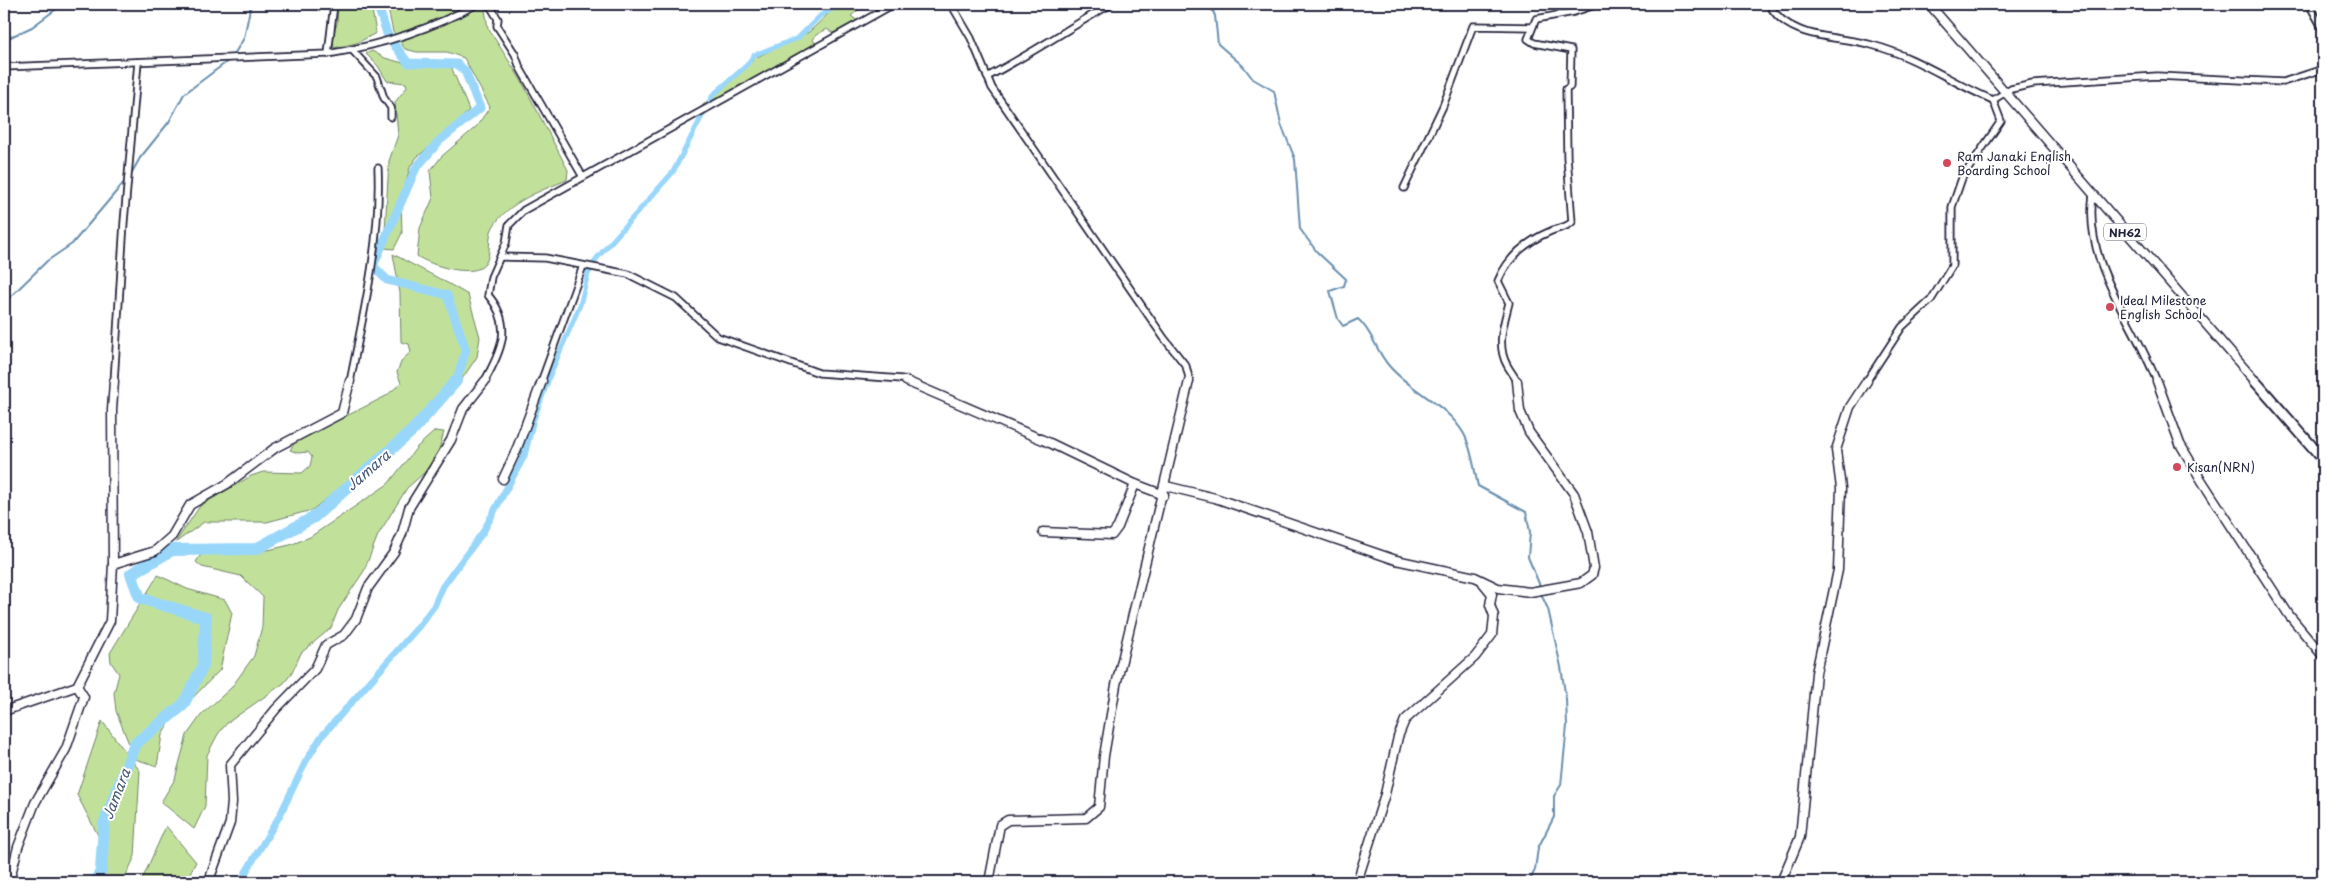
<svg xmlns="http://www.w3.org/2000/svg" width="2327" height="886" font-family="'Playpen Sans',sans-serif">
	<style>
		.green { fill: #c1e19a; stroke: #72826a }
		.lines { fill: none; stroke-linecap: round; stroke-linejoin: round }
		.stream { stroke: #698fae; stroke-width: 2 }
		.canal-far1 { stroke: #99d7fa; stroke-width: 5 }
		.canal { stroke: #99d7fa; stroke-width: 7 }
		.river-far1 { stroke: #99d7fa; stroke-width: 9 }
		.river { stroke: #99d7fa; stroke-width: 12 }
		.minor-far1-casing { stroke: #22223b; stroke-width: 9 }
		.minor-casing { stroke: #22223b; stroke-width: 11 }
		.major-far1-casing { stroke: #22223b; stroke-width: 11 }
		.major-casing { stroke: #22223b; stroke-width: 13 }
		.minor-far1 { stroke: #fff; stroke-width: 5.5 }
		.minor { stroke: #fff; stroke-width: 8 }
		.major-far1 { stroke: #fff; stroke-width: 8 }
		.major { stroke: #fff; stroke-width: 9 }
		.poi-dot { fill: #d1495b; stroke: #fff; stroke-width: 2 }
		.labels { text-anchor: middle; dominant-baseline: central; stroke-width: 4; stroke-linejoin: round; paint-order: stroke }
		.shield { fill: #fff; stroke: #646476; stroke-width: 1 }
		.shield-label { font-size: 11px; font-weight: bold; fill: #22223b }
		.poi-label { font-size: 12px; fill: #22223b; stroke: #fff; text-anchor: start }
		.water-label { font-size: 14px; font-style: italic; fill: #465874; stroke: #fff }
	</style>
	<rect width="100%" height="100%" fill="#fff"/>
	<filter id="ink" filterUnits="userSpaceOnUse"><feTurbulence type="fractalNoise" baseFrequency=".02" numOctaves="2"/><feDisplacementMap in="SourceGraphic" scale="10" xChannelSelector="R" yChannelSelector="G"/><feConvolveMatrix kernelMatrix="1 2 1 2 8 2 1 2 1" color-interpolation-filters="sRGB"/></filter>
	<g filter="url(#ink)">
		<g class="green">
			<path d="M338 4H371L376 33 357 43 334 48 332 37 337 24Z"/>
			<path d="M387 4H464L469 6 484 4 488 28 521 80 568 170 567 180C542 190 508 202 493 227 487 237 492 254 485 264 474 279 429 265 417 256L420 228 433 198 430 171 442 156 476 127 490 107 464 58 447 52H417L405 49 393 32Z"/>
			<path d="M845 4H869L867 8 858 10 851 16 858 21 833 33 827 29 816 35 813 40 817 45 698 110 721 87 757 57 809 32 829 13Z"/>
			<path d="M372 51 385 58 403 63 450 64 469 110 452 129 417 157 410 167 401 200 402 233 394 249 384 248 389 161 398 135 395 102 407 87 406 83 387 81 378 66 366 54Z"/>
			<path d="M393 254C418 268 444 280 468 295L480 337 477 357 458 385 400 441 312 510 267 522H204L175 543 200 506 251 476 263 472 302 473 310 466 312 457 308 452 298 453 290 450 295 442 386 396 401 383 397 372 402 360 411 352 409 344 401 342 400 293Z"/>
			<path d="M435 431 444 432 437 456 424 473 407 488 378 535 364 571 338 610 331 628 301 653 292 673 284 683 227 723 218 734 207 755 205 806 194 829 161 802 175 779 187 735 202 714 231 688 254 656 262 627 263 597 241 576 202 567 196 562 202 553 237 547 268 550 290 545 310 537 388 484 417 447Z"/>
			<path d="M158 575 187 589 225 600 232 613 220 670 172 719 162 735 157 766 135 759 116 711 114 693 119 674 111 662 110 653Z"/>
			<path d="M102 721 140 771 135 856 123 882H95L101 841 77 795Z"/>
			<path d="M166 826 196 862 185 882H141Z"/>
		</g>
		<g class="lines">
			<g class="stream">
				<path d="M1210 4 1215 16 1218 44 1243 66 1253 79 1274 91 1281 124 1295 159 1300 229 1317 252 1346 279 1344 286 1330 291 1338 319 1343 326 1358 319C1373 332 1376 352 1390 367 1412 392 1447 404 1464 434 1472 449 1474 469 1478 486L1526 512 1530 532 1528 557 1540 586"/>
				<path d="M4 40 32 27 63 4"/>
				<path d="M233 56 244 38 251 4"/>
				<path d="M131 174 140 158 169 122 184 94 228 61"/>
				<path d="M4 303 47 261 72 244 126 180"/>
				<path d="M1529 882 1535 870 1538 848 1554 817V796L1561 785 1567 726 1566 699 1561 667 1548 609 1541 594"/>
			</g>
			<path class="canal-far1" d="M547 382 580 305 588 274 597 258 673 172 713 95 746 66 754 55 798 38 821 15 843 4"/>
			<path class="canal" d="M240 882 280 815 306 761 321 737 419 626 434 606 443 586 483 532 524 456 533 419 547 381"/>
			<path class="river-far1" d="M377 4 388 36 408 63 457 64 465 71 480 108 439 141 416 168 373 266 387 280 447 295 466 350 456 382"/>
			<path class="river" d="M96 882 101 871 104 824 135 744 183 705 203 666 206 618 140 598 131 574 172 550 256 549 314 517 413 430 456 381"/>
			<g class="minor-far1-casing">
				<g id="minor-far1">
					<path d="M489 4 498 19 497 26 515 54 520 68 583 177"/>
					<path d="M951 4 971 38 992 88 1164 338 1186 366 1190 382"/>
					<path d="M1769 4C1789 41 1838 35 1872 45 1918 57 1950 82 1993 100"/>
					<path d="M2309 4 2323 29"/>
					<path d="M352 50 377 77 384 98 391 108V117"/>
					<path d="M328 54C381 45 430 30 477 4"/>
					<path d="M4 67 328 54 334 4"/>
					<path d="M987 77C1029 55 1069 28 1111 4"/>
					<path d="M1404 188 1443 106 1473 26 1532 27"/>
					<path d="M2093 195C2083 265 2134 320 2157 382"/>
					<path d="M501 257 545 258 628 274 676 298 718 337 819 373 902 379 909 382"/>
					<path d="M114 382 124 222 138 62"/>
					<path d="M350 382C364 311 381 241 378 168"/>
					<path d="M484 382C501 352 514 325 488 295L491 277 506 243 509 225 524 210 894 4"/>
					<path d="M541 382 583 266"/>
					<path d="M1517 382C1515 376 1510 371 1507 365 1496 345 1504 323 1509 303L1498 281C1508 257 1527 241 1551 231 1558 228 1566 228 1572 222L1567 157 1566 89 1570 87 1571 50 1534 43 1528 39 1536 19 1574 12 1598 4"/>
					<path d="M1866 382 1902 327 1931 300 1952 266V207L1962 178 2001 121 1993 100 2011 89 2033 84 2157 76 2283 82 2323 69"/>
				</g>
			</g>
			<g class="minor-casing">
				<g id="minor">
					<path d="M906 381 1050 443 1135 484 1164 495"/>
					<path d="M2157 381 2180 444 2202 481 2289 615 2323 656"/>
					<path d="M503 479 516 451 542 381"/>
					<path d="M1166 486 1215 498 1396 560 1475 577 1498 588 1530 592 1581 583 1592 575 1594 568 1588 532 1574 494 1529 432 1520 411 1517 381"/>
					<path d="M1043 532 1112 535 1118 527 1135 484"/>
					<path d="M113 564 155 551 172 536 190 505 227 484 275 448 342 413 350 381"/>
					<path d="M4 711 77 686 110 621 113 564 112 410 114 381"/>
					<path d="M9 882 18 847 35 803 66 749 84 697 77 686"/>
					<path d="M211 882V875L230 823 232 802 230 765 276 709 315 669 326 645 344 635 356 619 368 588 394 552 402 534 409 508 451 440 463 409 485 381"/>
					<path d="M989 882 1000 825 1008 820 1086 818 1099 807 1104 756 1116 685 1189 381"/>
					<path d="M1357 882 1385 794 1398 737 1405 720 1475 657 1492 635 1494 616 1490 605 1492 594 1483 583"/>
					<path d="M1781 882 1800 837 1816 673 1838 570 1841 488 1836 450 1850 407 1867 381"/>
				</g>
			</g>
			<g class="major-far1-casing">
				<path id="major-far1" d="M1929 4 2256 382"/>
			</g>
			<g class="major-casing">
				<path id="major" d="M2255 381 2323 459"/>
			</g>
			<use href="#minor-far1" class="minor-far1"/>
			<use href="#minor" class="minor"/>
			<use href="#major-far1" class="major-far1"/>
			<use href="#major" class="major"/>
		</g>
	</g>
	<g class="poi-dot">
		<circle cx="1947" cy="163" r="5"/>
		<circle cx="2110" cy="307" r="5"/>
		<circle cx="2177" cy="467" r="5"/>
	</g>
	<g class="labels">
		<rect class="shield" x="2104" y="223.5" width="42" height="17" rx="4"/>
		<g class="shield-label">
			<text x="2125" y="232">NH62</text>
		</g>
		<g class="poi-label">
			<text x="1957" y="156">Ram Janaki English<tspan x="1957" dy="14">Boarding School</tspan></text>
			<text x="2120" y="300">Ideal Milestone<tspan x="2120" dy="14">English School</tspan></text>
			<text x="2187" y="467">Kisan(NRN)</text>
		</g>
		<g class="water-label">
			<text transform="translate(368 470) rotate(-41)">Jamara</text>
			<text transform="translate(116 794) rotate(-69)">Jamara</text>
		</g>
	</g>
	<rect width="2327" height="886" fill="none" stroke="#fff" stroke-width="20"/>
	<rect x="10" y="10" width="2307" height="866" fill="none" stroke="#22223b" stroke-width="2" filter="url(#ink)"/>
</svg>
